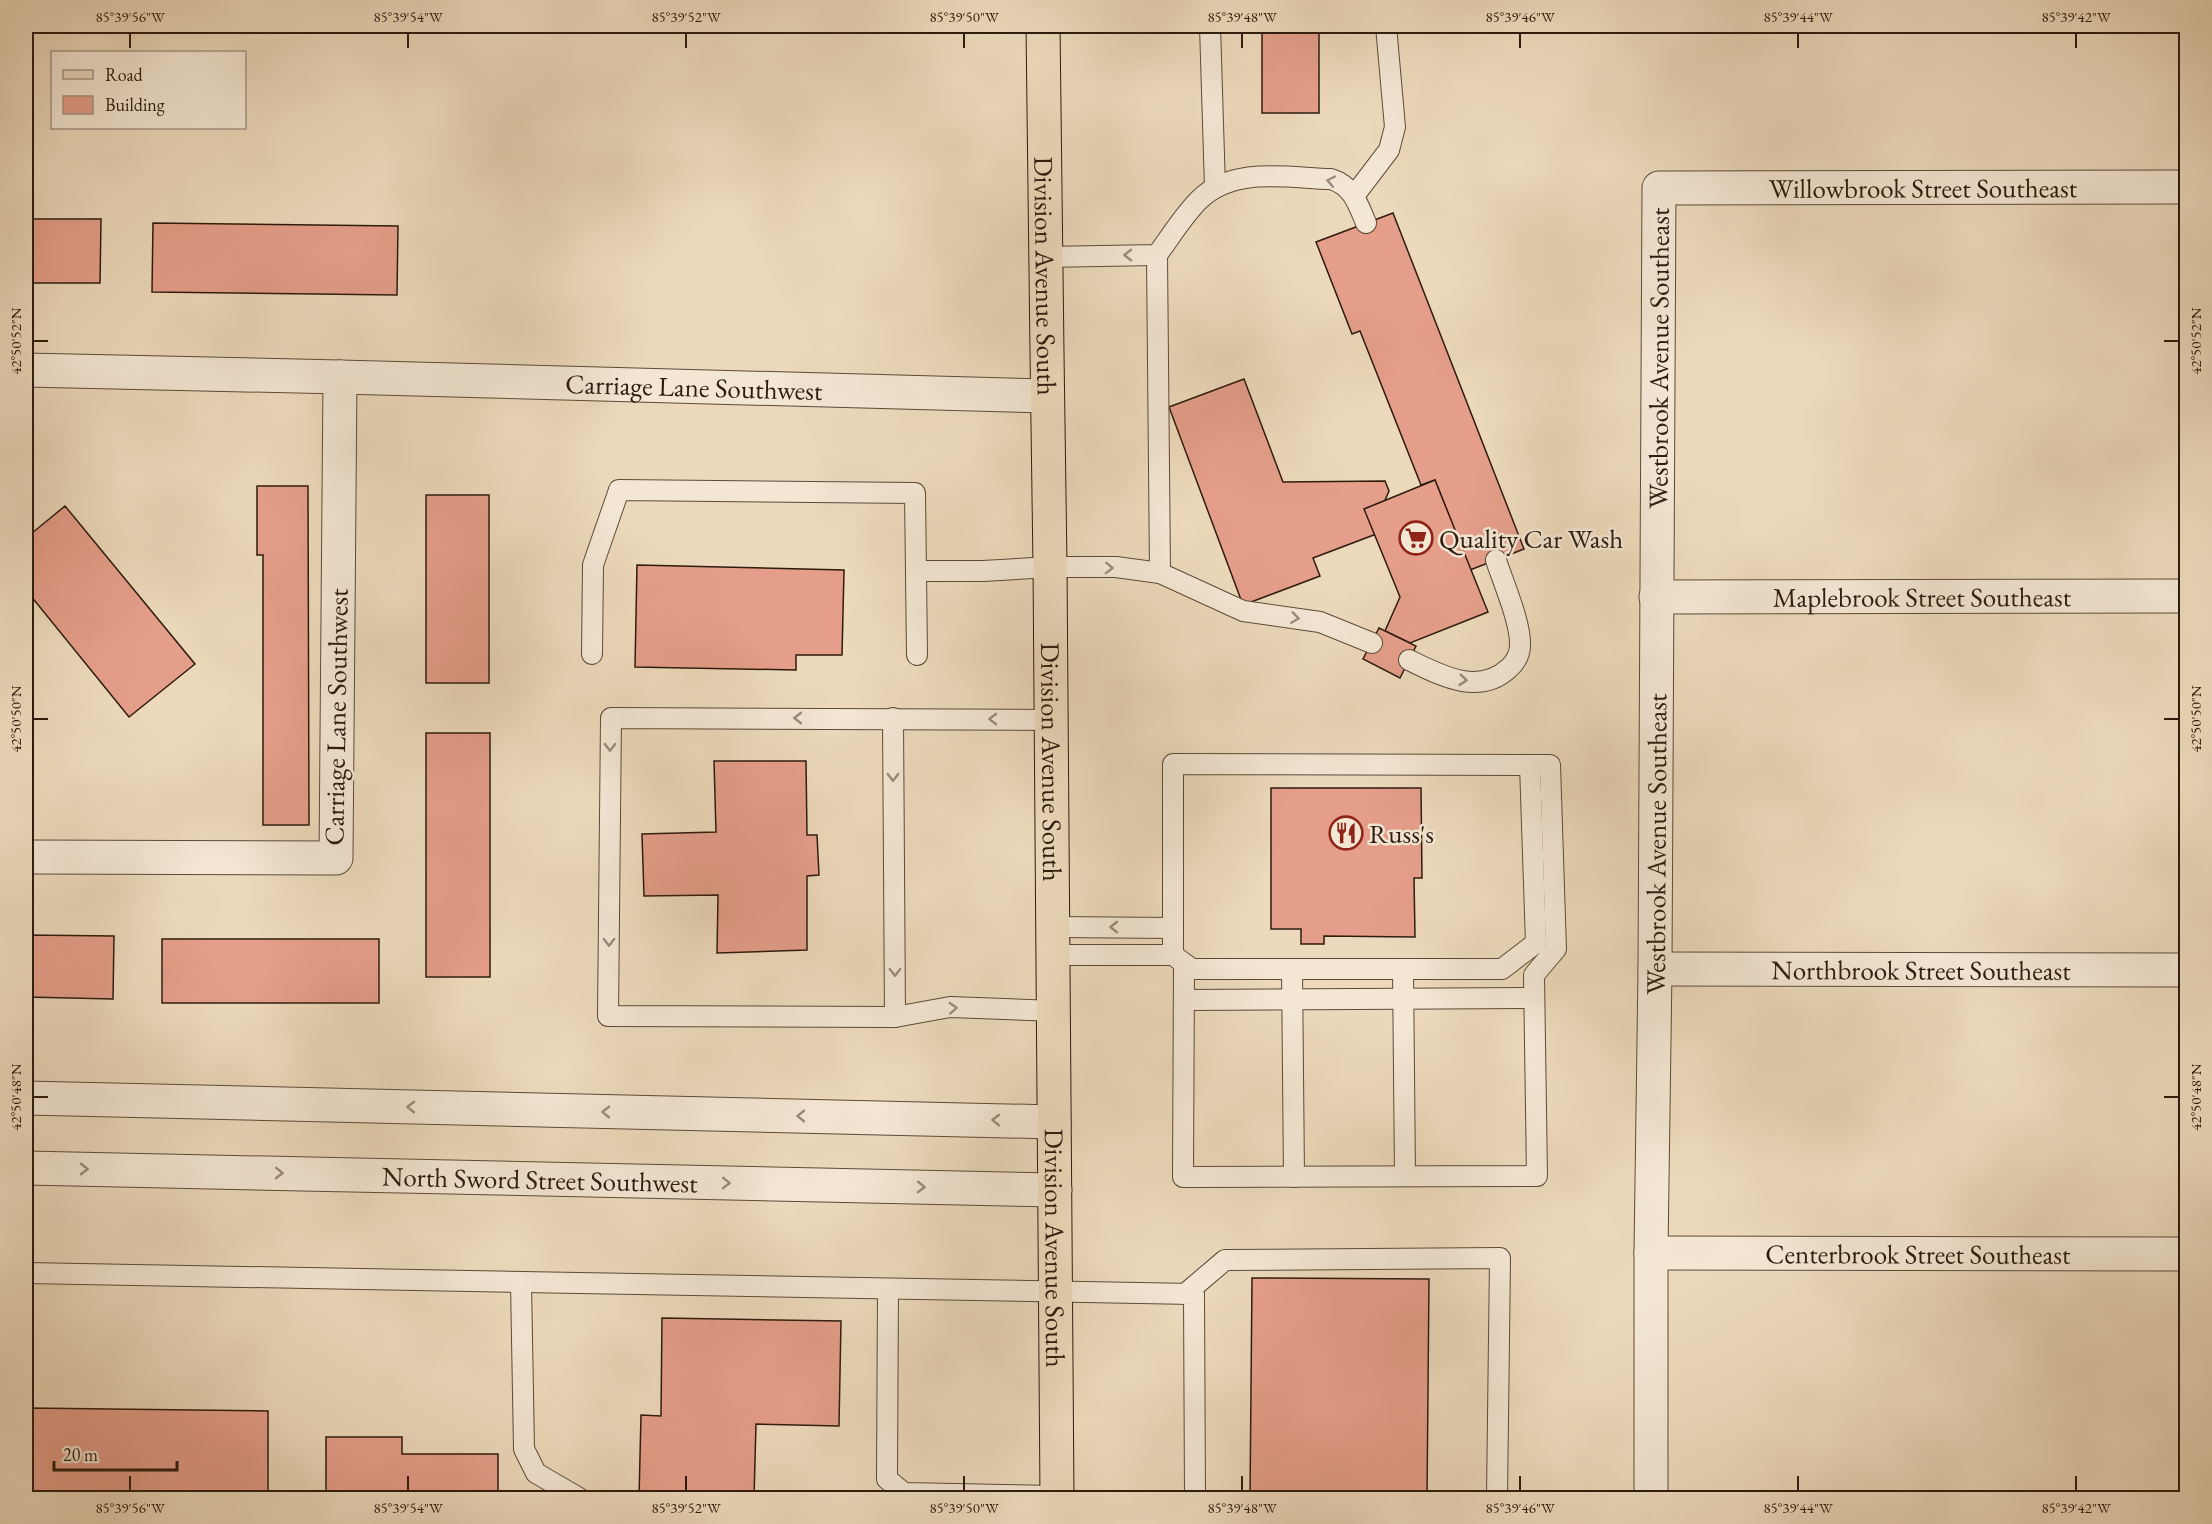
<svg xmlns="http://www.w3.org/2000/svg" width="2212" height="1524" font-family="'EB Garamond',serif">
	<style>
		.building { fill: #e59e8a; stroke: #2d1b0e; stroke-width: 1.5 }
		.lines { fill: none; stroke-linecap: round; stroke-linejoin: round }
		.lane-casing { stroke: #5d4a39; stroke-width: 22 }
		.street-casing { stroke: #5d4a39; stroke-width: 35 }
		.primary-casing { stroke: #2d1b0e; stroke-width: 35 }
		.lane { stroke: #f3e6d3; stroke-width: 20 }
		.street { stroke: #f3e6d3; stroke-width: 33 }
		.primary { stroke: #ecd9bb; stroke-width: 33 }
		.oneway { stroke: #9a8b7a }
		.ticks { fill: none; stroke: #2d1b0e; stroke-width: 2 }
		.labels { text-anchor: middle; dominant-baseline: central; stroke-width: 5; stroke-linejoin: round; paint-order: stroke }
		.street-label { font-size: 27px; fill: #2d1b0e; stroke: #f3e6d3 }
		.poi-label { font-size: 27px; fill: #2d1b0e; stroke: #f3e6d3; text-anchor: start }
		.neatline { fill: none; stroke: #2d1b0e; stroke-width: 2 }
		.ticks-label { font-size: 15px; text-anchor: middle; fill: #2d1b0e }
	</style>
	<rect width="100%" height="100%" fill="#ecd9bb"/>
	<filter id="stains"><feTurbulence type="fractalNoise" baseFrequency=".00333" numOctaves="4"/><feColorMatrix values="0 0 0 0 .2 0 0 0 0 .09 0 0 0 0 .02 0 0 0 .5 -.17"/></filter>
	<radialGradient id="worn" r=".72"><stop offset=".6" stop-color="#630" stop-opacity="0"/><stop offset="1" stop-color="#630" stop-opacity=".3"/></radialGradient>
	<g class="building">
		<rect x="1262" y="26" width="57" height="87"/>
		<path d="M1393 213 1524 549 1470 570 1435 480 1421 485 1360 331 1352 334 1316 242Z"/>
		<path d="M26 219H101L100 283H26Z"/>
		<path d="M153 223 398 226 397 295 152 292Z"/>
		<path d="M1244 379 1283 482 1385 481 1389 491 1375 523 1379 533 1313 558 1320 576 1243 605 1169 407Z"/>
		<path d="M1435 480 1488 612 1410 643 1385 631 1400 597 1364 509Z"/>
		<path d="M257 486H308L309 825H263V555H257Z"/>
		<rect x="426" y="495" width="63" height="188"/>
		<path d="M65 506 195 664 129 717 26 590V538Z"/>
		<path d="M637 565 844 570 842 655H796V670L635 667Z"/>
		<path d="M1379 628 1416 646 1400 678 1363 659Z"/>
		<rect x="426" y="733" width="64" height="244"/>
		<path d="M714 761H806L807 835H817L819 875 807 876V950L717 953 718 895 644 896 642 834 716 832Z"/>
		<path d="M1271 788H1421L1422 878H1414L1415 937 1324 936V944H1301V929H1271Z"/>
		<path d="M26 935 114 936 113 999 26 997Z"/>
		<rect x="162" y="939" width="217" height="64"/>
		<path d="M1252 1278 1429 1279 1427 1498H1250Z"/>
		<path d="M662 1318 841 1321 839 1426 756 1424 754 1498H639L641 1415 661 1416Z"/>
		<path d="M27 1408 268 1411V1498H26Z"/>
		<path d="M326 1437H402V1454H498V1498H326Z"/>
	</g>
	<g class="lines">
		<g class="lane-casing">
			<g id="lane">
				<path d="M1210 26 1215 188"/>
				<path d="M1354 196 1389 150 1395 127 1386 26"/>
				<path d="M1157 255 1160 573"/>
				<path d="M1044 257 1157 255C1171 236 1183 216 1199 200 1233 166 1288 178 1331 179 1353 186 1358 204 1366 223"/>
				<path d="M916 571H983L1050 567H1116L1160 573 1243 611 1320 622 1372 643"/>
				<path d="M592 654 593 565 619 490 915 493 917 655"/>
				<path d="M1409 660C1440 675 1478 696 1508 669 1515 663 1520 655 1520 645 1521 623 1503 582 1496 560"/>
				<path d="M893 718 895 1017"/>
				<path d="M1051 720 611 718 608 1016 895 1017 950 1007 1055 1011"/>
				<path d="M1054 927 1173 928"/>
				<path d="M1054 955H1173L1192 969H1502L1536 943 1530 765"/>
				<path d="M1173 955V764L1550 765 1556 949 1534 975 1537 1176 1183 1177 1184 964"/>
				<path d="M1292 969 1294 1177"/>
				<path d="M1403 969 1405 1176"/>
				<path d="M1184 1000 1534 998"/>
				<path d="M26 1273 1194 1294 1195 1498"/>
				<path d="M521 1283 524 1449 536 1473 579 1498"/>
				<path d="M888 1290 887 1479 904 1493 1057 1496"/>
				<path d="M1185 1294 1225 1260 1500 1258 1497 1498"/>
			</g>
		</g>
		<g class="street-casing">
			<g id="street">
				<path d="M26 370 340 377 336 858 26 857"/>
				<path id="s1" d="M340 377 1047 396"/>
				<path id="s2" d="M1656 597 2186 596"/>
				<path id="s3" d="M1655 969 2186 970"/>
				<path d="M26 1098 1054 1122"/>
				<path id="s4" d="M26 1168 1055 1190"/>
				<path id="s5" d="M1651 1253 2186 1254"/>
				<path id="s6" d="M1651 1498V1253L1655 969 1659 188 2186 187"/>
			</g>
		</g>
		<g class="primary-casing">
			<g id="primary">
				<path id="s7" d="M1043 26C1044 206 1048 386 1050 566 1054 877 1055 1188 1057 1498"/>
			</g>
		</g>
		<use href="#lane" class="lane"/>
		<use href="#street" class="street"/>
		<use href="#primary" class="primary"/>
	</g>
	<defs><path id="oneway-chevron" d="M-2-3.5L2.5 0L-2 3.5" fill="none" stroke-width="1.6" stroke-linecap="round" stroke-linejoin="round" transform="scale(1.5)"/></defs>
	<g class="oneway">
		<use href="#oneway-chevron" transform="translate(1331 181) rotate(-168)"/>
		<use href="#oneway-chevron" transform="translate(1128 255) rotate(180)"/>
		<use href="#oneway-chevron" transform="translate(1109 568) rotate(2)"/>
		<use href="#oneway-chevron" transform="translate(1295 618) rotate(8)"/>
		<use href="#oneway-chevron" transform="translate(1463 680) rotate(6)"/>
		<use href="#oneway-chevron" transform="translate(798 718) rotate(180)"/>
		<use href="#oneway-chevron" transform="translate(993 719) rotate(-179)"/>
		<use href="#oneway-chevron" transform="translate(610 747) rotate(90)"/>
		<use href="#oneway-chevron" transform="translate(893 777) rotate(90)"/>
		<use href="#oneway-chevron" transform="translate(1114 927) rotate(-179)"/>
		<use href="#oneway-chevron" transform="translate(609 942) rotate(90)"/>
		<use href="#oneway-chevron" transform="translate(895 972) rotate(90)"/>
		<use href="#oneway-chevron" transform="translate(953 1008) rotate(-3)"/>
		<use href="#oneway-chevron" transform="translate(411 1107) rotate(-179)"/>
		<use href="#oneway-chevron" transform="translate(606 1112) rotate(-179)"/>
		<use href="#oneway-chevron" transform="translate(801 1116) rotate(-179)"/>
		<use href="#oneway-chevron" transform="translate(996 1120) rotate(-179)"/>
		<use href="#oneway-chevron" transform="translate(84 1169) rotate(1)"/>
		<use href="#oneway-chevron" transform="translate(279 1173) rotate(1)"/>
		<use href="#oneway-chevron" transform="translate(726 1183) rotate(1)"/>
		<use href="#oneway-chevron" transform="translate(921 1187) rotate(1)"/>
	</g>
	<path class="ticks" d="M130 33V48M408 33V48M686 33V48M964 33V48M1242 33V48M1520 33V48M1798 33V48M2076 33V48M33 341H48M2164 341H2179M33 719H48M2164 719H2179M33 1097H48M2164 1097H2179M130 1476V1491M408 1476V1491M686 1476V1491M964 1476V1491M1242 1476V1491M1520 1476V1491M1798 1476V1491M2076 1476V1491"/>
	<defs>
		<g id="supermarket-ring" transform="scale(1.725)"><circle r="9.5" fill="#f3e6d3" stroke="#8f2418" stroke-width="1.5"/><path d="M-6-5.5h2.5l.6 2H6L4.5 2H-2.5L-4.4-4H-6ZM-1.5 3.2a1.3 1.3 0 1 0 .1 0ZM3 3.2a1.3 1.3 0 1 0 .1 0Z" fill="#8f2418"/></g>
		<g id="restaurant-ring" transform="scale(1.725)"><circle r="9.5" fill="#f3e6d3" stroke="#8f2418" stroke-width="1.5"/><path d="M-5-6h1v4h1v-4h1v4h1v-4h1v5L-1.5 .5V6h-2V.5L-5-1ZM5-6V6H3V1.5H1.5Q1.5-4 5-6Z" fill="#8f2418"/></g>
	</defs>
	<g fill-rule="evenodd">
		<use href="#supermarket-ring" x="1416" y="538"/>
		<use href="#restaurant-ring" x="1346" y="833"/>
	</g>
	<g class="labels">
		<g class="street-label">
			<text stroke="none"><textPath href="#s6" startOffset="1574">Willowbrook Street Southeast</textPath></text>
			<text stroke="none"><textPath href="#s7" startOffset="250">Division Avenue South</textPath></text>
			<text stroke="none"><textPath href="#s6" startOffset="1140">Westbrook Avenue Southeast</textPath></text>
			<text stroke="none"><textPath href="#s1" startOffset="354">Carriage Lane Southwest</textPath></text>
			<text stroke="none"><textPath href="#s2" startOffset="266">Maplebrook Street Southeast</textPath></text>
			<text transform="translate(336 717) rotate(-89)">Carriage Lane Southwest</text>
			<text stroke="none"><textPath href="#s7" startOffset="736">Division Avenue South</textPath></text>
			<text stroke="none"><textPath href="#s6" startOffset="654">Westbrook Avenue Southeast</textPath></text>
			<text stroke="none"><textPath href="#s3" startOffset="266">Northbrook Street Southeast</textPath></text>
			<text stroke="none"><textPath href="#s4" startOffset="514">North Sword Street Southwest</textPath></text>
			<text stroke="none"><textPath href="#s7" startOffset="1222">Division Avenue South</textPath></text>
			<text stroke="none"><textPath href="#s5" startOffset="267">Centerbrook Street Southeast</textPath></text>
		</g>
		<g class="poi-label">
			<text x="1439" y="538">Quality Car Wash</text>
			<text x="1369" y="833">Russ's</text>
		</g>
	</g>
	<rect width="2212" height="1524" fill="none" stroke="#ecd9bb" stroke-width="66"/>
	<rect x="51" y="51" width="195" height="78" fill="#f3e6d3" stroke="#a49584" stroke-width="1.5"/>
	<rect x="63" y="70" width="30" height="9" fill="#ecd9bb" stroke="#a49584" stroke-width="1.5"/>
	<text x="105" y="81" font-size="18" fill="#2d1b0e">Road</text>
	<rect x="63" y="96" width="30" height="18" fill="#e59e8a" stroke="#a49584" stroke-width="1.5"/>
	<text x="105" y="111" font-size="18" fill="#2d1b0e">Building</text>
	<path d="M54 1461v9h123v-9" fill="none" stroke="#2d1b0e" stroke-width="3"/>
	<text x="63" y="1461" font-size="18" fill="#2d1b0e" stroke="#f3e6d3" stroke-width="4.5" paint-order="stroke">20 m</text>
	<rect x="33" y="33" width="2146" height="1458" class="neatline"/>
	<g class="ticks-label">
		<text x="130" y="22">85°39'56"W</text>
		<text x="408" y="22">85°39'54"W</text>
		<text x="686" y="22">85°39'52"W</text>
		<text x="964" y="22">85°39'50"W</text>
		<text x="1242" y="22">85°39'48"W</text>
		<text x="1520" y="22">85°39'46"W</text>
		<text x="1798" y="22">85°39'44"W</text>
		<text x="2076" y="22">85°39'42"W</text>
		<text transform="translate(16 341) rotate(-90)" y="5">42°50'52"N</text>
		<text transform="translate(2196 341) rotate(-90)" y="5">42°50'52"N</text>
		<text transform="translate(16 719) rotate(-90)" y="5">42°50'50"N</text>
		<text transform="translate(2196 719) rotate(-90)" y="5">42°50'50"N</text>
		<text transform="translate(16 1097) rotate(-90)" y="5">42°50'48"N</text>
		<text transform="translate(2196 1097) rotate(-90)" y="5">42°50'48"N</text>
		<text x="130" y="1513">85°39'56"W</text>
		<text x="408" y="1513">85°39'54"W</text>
		<text x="686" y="1513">85°39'52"W</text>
		<text x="964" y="1513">85°39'50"W</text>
		<text x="1242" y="1513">85°39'48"W</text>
		<text x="1520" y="1513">85°39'46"W</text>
		<text x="1798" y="1513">85°39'44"W</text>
		<text x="2076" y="1513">85°39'42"W</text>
	</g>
	<rect width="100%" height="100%" filter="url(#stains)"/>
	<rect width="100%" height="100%" fill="url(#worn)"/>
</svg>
